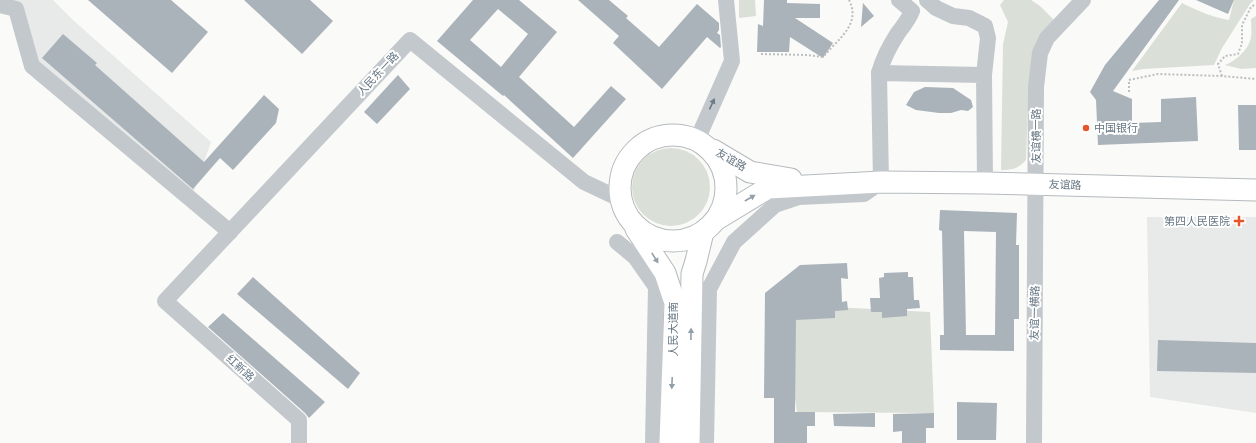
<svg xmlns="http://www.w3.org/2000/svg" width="1256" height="443" font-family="'DejaVu Sans','Noto Sans SC',sans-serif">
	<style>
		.built { fill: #e8e9e9 }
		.green { fill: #dadfd7 }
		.building { fill: #aab3b9; fill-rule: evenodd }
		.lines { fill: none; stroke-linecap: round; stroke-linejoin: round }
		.major-casing { stroke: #b5babe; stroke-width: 23 }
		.path { stroke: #bbbfc2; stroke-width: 2; stroke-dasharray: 2 2; stroke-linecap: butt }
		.minor { stroke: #c3c8cc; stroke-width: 16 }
		.major { stroke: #fff; stroke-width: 21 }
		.oneway { fill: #6a7a87 }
		.oneway2 { fill: #939fa8 }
		.poi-dot { fill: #e4572e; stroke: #fff; stroke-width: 1.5 }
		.labels { text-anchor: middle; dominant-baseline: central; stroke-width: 4; stroke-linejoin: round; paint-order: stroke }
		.street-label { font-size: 11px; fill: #657683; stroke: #fff }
		.poi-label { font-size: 11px; fill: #657683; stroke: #fff; text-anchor: start }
	</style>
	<rect width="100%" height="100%" fill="#fafaf8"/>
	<g class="built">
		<path d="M4 0H53L74 21 211 142 192 197 39 66Z"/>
		<path d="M1147 217H1256V413L1150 397Z"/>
	</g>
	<g class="green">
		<path d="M739 0H755L756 16 739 18Z"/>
		<path d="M1004 0H1031L1040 6 1054 20 1029 81 1026 160C1018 169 1012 170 1001 170L1003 44 1008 22 1000 5Z"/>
		<path d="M1234 0H1254L1250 4 1222 48 1214 65 1143 69 1132 71 1182 3C1198 11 1212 17 1229 20Z"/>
		<path d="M1256 16V68L1241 69 1225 65C1236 61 1248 50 1251 38 1252 32 1251 25 1251 19Z"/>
		<circle cx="671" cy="187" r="39"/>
		<path d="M795 305 930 312 934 413 797 412 795 399Z"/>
	</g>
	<g class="building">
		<path d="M88 0H171L208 32 172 73Z"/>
		<path d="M244 0H310L333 21 302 54Z"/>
		<path d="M473 0H519L557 32 519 77 574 127 611 86 626 99 573 158 504 95 503 96 437 41ZM498 9 528 34 501 67 470 40Z"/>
		<path d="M578 0H609L628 16 626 18 659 47 697 4 719 23V30L717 33 720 35 721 47 720 48 707 37 662 89 613 43 619 36Z"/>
		<path d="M764 0H787V3L820 4V18H795L833 43 823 58 790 37 789 52H757L758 24 763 26Z"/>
		<path d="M1159 0H1179L1113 91 1132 99V123L1161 122V99L1196 97 1198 141 1098 145 1096 100 1090 92 1105 65Z"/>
		<path d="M1196 0H1234L1228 14Z"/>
		<path d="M863 3 874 16 861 27Z"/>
		<path d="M63 34 97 63 95 65 204 162 264 95 279 109 276 123 233 170 220 158 193 189 42 58Z"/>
		<path d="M398 75 410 89 377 124 364 112Z"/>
		<path d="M925 87 953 88 971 100 973 107 968 111 961 110 951 113H939L916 110 906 105 914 92Z"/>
		<path d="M1238 105H1256V150H1239Z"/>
		<path d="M940 210 1017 213 1016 245H1019V319H1014V351L940 350V335H944L942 231 939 230ZM964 231 996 232 995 335H966Z"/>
		<path d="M847 263 848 279 841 278 842 302 847 301 848 310 835 311V318L796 320 795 412H815V426H807V443H774V398H764L765 293 800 265Z"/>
		<path d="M908 272V277H913L914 300H919L920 308 907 309V316L882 318V312H871L870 298H880L879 278 884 277V273Z"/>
		<path d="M253 277 360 373 348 389 237 294Z"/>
		<path d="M223 313 325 402 309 418 305 413 208 327Z"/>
		<path d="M1158 340 1256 343V373L1157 371Z"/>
		<path d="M957 402 997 403 996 440H957Z"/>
		<path d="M875 413V427L834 426 833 414Z"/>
		<path d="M934 413V428H926V443H902V431L893 432V414Z"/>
	</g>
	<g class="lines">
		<g class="major-casing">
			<g id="major">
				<circle cx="673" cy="188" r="53"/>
				<path d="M713 150 750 172 791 179"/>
				<path d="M717 219 768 188 881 182 985 183 1256 190"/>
				<path d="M636 229 665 273 675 303 670 443"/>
				<path d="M689 443 692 274 696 261 703 232"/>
			</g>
		</g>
		<g class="path">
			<path d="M761 54 807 55 822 57C827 54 829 50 833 46 846 33 859 19 849 0"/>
			<path d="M1222 76 1218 64 1225 56 1238 54 1242 43V25L1251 7 1256 4"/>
			<path d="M1129 92V80L1158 74 1222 76 1256 79"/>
		</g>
		<g class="minor">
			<path d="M927 0 936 8 953 16 969 18 985 26 988 38 984 75"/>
			<path d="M0 5 16 9 32 66 230 232"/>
			<path d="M879 73C883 59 890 45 898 33 904 25 909 19 912 11L899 0"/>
			<path d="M697 140 732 61 726 0"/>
			<path d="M617 242 635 257 656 287 653 443"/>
			<path d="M299 443V420L165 301 410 40 584 182 620 199"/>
			<path d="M706 443 709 289 734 242 775 205 799 197 864 194 881 182 879 73 984 75 985 183"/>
			<path d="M1034 443 1036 87 1040 53 1047 38 1083 0"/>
		</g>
		<use href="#major" class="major"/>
	</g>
	<defs><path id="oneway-solid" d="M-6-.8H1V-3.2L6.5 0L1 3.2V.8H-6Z"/></defs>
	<use class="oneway" href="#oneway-solid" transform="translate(712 104) rotate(-65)"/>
	<g class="oneway2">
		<use href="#oneway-solid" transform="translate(750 198) rotate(-30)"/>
		<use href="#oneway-solid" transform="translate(655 258) rotate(58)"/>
		<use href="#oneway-solid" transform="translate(691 334) rotate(-89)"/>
		<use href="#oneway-solid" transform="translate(672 383) rotate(92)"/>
	</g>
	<g class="poi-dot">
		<circle cx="1086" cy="128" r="4"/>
		<path d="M1237 215h4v4h4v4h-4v4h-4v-4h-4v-4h4z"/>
	</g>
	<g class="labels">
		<g class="street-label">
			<text transform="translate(378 74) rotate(-47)">人民东一路</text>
			<text transform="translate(1036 136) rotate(-90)">友谊横一路</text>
			<text transform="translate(731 160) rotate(30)">友谊路</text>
			<text transform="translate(1065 185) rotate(2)">友谊路</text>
			<text transform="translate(1035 313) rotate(-89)">友谊一横路</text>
			<text transform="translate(673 329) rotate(-90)">人民大道南</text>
			<text transform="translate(240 368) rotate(42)">红新路</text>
		</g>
		<g class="poi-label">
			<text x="1094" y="128">中国银行</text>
			<text x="1230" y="221" text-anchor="end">第四人民医院</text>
		</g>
	</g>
</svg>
